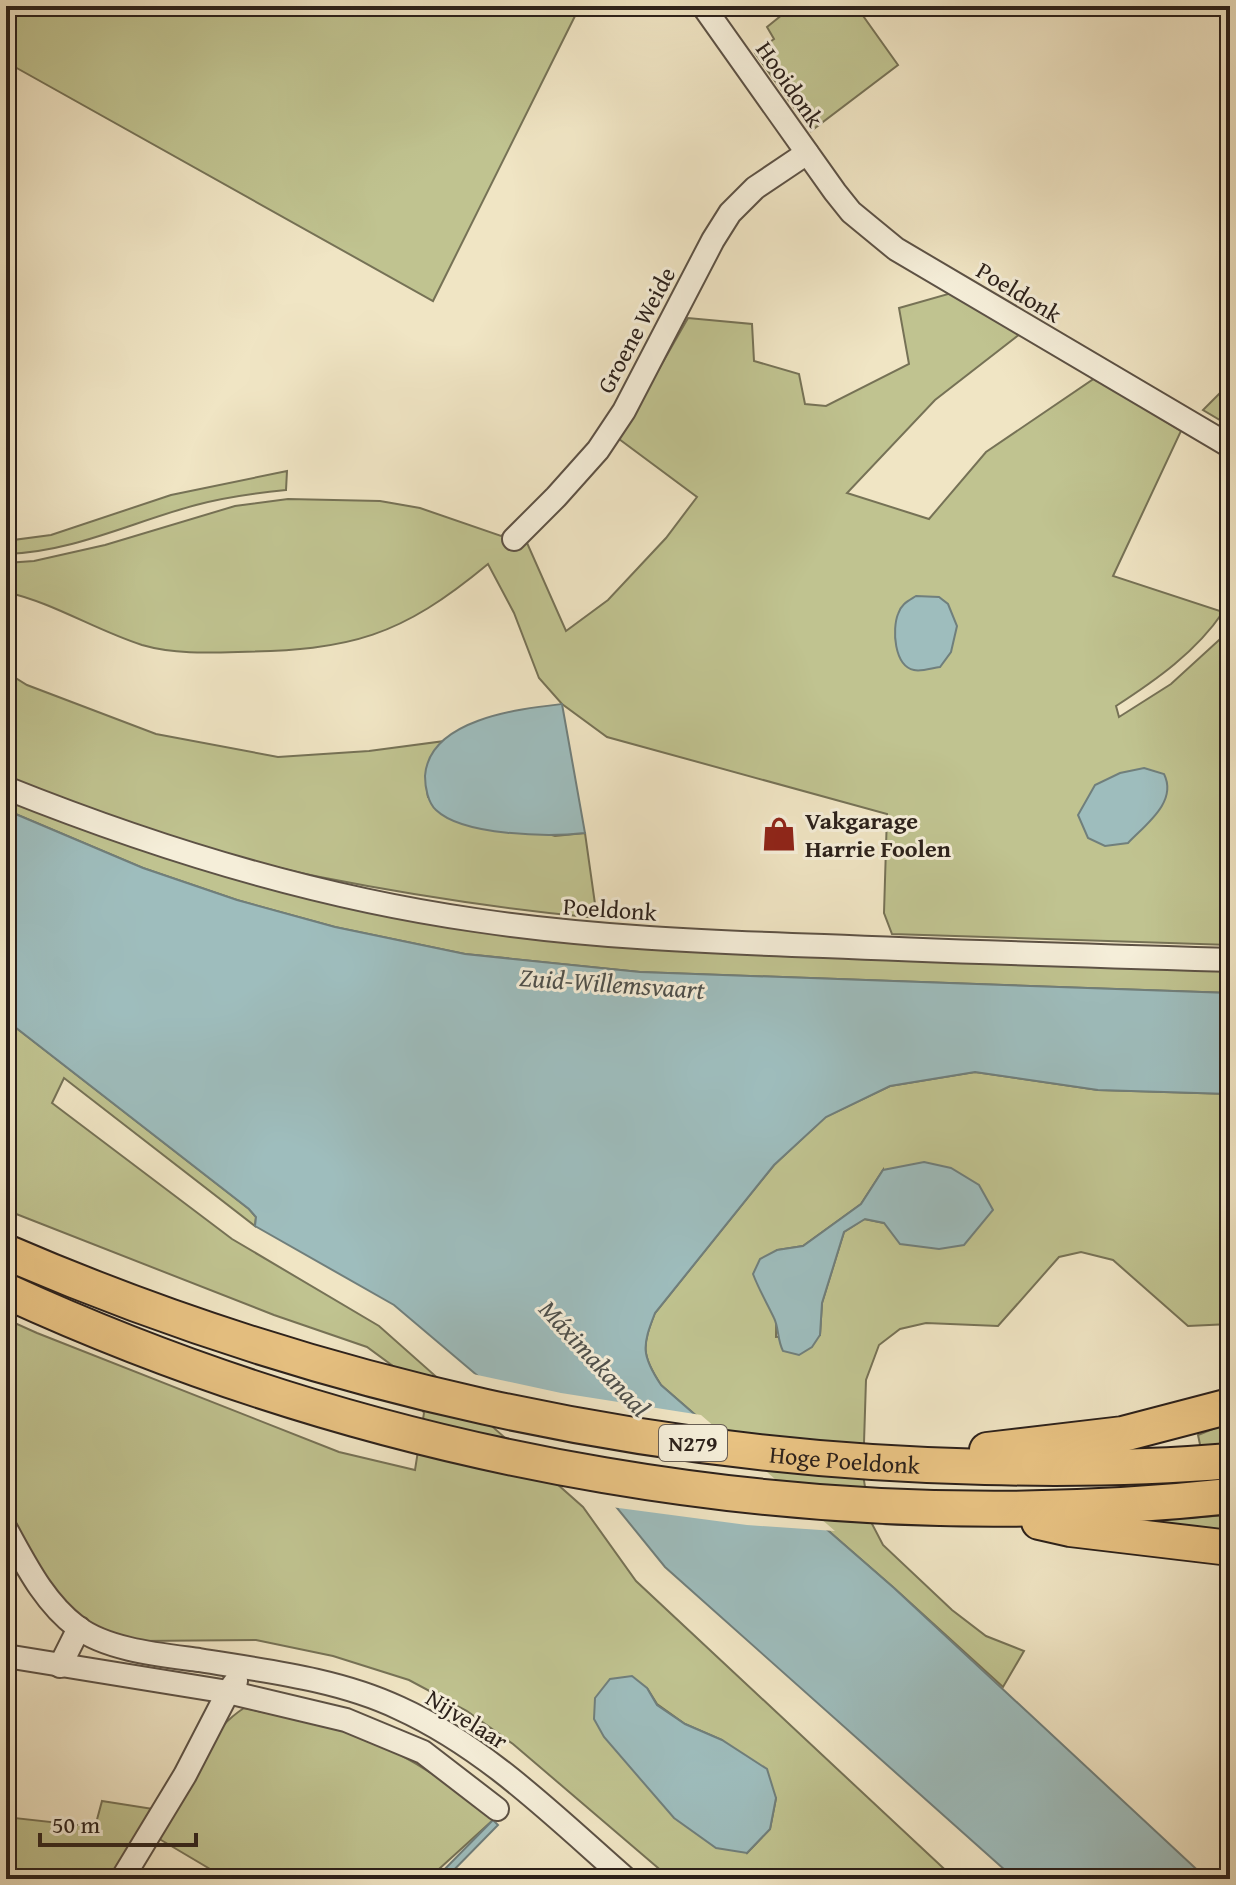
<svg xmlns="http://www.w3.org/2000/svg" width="1236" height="1885" font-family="'Gentium Book Plus',serif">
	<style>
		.green { fill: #c0c390; stroke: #767256; stroke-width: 2; fill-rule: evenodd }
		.water { fill: #9ebdbd; stroke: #707f7c; stroke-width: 2 }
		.pier { fill: #f0e5c4 }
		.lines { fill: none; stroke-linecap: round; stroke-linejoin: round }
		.minor-casing { stroke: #5d5245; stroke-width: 26 }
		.highway-casing { stroke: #2c211b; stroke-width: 38 }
		.minor { stroke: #f5eed9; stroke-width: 22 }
		.highway { stroke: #e8c282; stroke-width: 34 }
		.labels { text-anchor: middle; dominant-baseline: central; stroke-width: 6; stroke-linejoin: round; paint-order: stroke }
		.shield { fill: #f5eed9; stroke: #685e54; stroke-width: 2 }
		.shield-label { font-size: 22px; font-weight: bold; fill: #2c211b }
		.street-label { font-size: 24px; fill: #2c211b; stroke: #f5eed9 }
		.poi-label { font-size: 24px; font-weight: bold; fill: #2c211b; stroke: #f5eed9; text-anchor: start }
		.water-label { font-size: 26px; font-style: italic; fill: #4e504c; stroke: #f5eed9 }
	</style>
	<rect width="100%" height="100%" fill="#f0e5c4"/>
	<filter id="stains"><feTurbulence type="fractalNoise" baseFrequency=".0025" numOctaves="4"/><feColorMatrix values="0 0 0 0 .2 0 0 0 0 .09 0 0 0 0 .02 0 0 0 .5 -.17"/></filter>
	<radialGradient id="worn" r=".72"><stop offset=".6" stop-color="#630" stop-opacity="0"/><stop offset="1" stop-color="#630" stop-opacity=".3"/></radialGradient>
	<g class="green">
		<path d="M6 6H580L433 301 6 62Z"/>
		<path d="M793 6H856L898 65 811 131 755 53 774 39 767 27Z"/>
		<path d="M955 292 1020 334 935 400 847 493 929 519 986 452 1095 378 1181 431 1113 576 1223 612C1196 652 1156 680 1116 706L1119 717 1171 684 1230 630V945L892 934 884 913 887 814 607 737 562 704 539 678 514 613 488 564C400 637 352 650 238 652 206 653 173 654 142 645 95 630 54 603 6 592V563L34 561 105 545 235 506 288 499 380 501 420 508 501 536 514 526 524 536 566 631 608 600 666 538 697 497 619 439 688 318 752 324 754 361 799 374 805 404 826 406 909 364 899 308Z"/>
		<path d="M1230 383V426L1203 410Z"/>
		<path d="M287 471 286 490C256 493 226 497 196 505 132 522 73 552 6 554V541L51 535 171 495Z"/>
		<path d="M6 672 27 685 156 734 278 757 369 751 445 741C428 758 423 772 428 797L555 836 585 833 597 918C504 909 411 895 320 877 213 855 109 815 6 780Z"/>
		<path d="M6 795 470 925 1230 968V993L640 972 465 954 335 927 237 900 143 868 6 810Z"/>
		<path d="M6 1020 249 1209 256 1217 255 1226 64 1078 52 1103 232 1239 379 1326 583 1507 636 1581 955 1879H671L513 1744 467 1711 409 1680 333 1656 256 1640 138 1641 106 1633 82 1619 55 1593 34 1564 6 1509V1319L37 1333 339 1452 415 1470 424 1413 401 1372 367 1347 274 1315 6 1210ZM647 1688 657 1704 685 1724 722 1740 776 1798 770 1829 747 1853Z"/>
		<path d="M975 1072 1098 1090 1230 1094V1324L1188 1326 1113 1260 1081 1252 1059 1257 998 1326 926 1323 900 1329 879 1345 866 1380 863 1474 870 1520 883 1545 952 1610 986 1636 1024 1651 1003 1687 894 1588 661 1385C641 1355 642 1346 655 1313L774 1165 825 1117 890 1086ZM883 1170 884 1223 864 1219 844 1232 822 1303 820 1335 776 1337 777 1250 803 1246 861 1204Z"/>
		<path d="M1230 1422V1444L1201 1449 1198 1435Z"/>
		<path d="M1230 1515V1541L1124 1522Z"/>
		<path d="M244 1708C286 1717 329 1725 369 1740 411 1757 460 1790 493 1820L428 1879H227L156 1837C180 1793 201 1736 244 1708Z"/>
		<path d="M102 1801 153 1809 129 1851 107 1879H6V1817L95 1827Z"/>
	</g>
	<g class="water">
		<path d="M916 596 939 597 948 604 957 626 951 652 940 667C932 668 921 672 914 670 894 666 892 629 898 614 901 604 908 601 916 596Z"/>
		<path d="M562 704 585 833C549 837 463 836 436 810 428 803 425 787 425 776 429 719 519 709 562 704Z"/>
		<path d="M1144 768 1164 774C1178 802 1145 825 1128 843L1105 846 1088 838 1078 815 1095 785 1120 773Z"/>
		<path d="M6 810 143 868 237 900 335 927 465 954 640 972 1230 993V1094L1098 1090 975 1072 890 1086 826 1117 774 1165 655 1313C642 1346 641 1355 661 1385L894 1588 1207 1879H1015L665 1567 609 1498 498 1393 394 1305 255 1226 256 1217 249 1209 6 1020Z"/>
		<path d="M924 1162 951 1168 979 1185 993 1210 964 1245 939 1249 900 1244 884 1223 865 1219 844 1232 822 1303 820 1335 812 1347 799 1355 783 1351C777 1339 779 1328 774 1318 767 1303 759 1290 753 1274L760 1259 777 1250 803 1246 861 1204 883 1170Z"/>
		<path d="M632 1676 647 1688 657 1705 685 1724 722 1740 767 1769 776 1798 770 1829 747 1853 716 1848 674 1818 604 1737 594 1719 595 1698 610 1679Z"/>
		<path d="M493 1820 498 1825 445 1879H435Z"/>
	</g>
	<path class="pier" d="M468 1373 561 1393 701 1415 835 1531 747 1525 611 1507Z"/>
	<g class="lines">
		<g class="minor-casing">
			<g id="minor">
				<path d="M703 6 835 192 851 212 896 249 1230 446"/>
				<path d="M514 539 556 497 598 450 624 411 713 240 730 213 755 188 807 153"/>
				<path d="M6 788C156 848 314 897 475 920 590 937 707 942 824 946 959 952 1095 956 1230 960"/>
				<path d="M6 1529C26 1565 44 1602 77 1627 107 1650 162 1655 199 1660 265 1671 338 1679 399 1708 487 1748 555 1817 626 1879"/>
				<path d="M6 1656 228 1692 346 1720 423 1752 497 1809"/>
				<path d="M60 1666 79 1628"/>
				<path d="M122 1879 185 1775 228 1692 236 1681"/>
			</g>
		</g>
		<g class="highway-casing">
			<g id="highway">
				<path id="s1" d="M6 1252C314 1385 649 1460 985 1467 1066 1469 1148 1468 1230 1461"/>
				<path d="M6 1291C383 1464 817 1541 1230 1496"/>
				<path d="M987 1450 1123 1434 1230 1406"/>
				<path d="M1039 1522 1070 1529 1230 1548"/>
			</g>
		</g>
		<use href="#minor" class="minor"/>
		<use href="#highway" class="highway"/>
	</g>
	<defs>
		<g id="shop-bare" transform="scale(2.76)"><path d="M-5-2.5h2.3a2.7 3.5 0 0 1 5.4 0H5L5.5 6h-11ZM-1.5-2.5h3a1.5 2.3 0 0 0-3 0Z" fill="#8f2418" stroke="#f5eed9" stroke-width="2.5" paint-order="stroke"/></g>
	</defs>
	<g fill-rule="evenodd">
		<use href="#shop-bare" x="779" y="834"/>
	</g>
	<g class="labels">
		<rect class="shield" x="659" y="1425" width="68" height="36" rx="6"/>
		<g class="shield-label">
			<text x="693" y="1443">N279</text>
		</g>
		<g class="street-label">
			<text transform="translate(790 84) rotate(55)">Hooidonk</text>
			<text transform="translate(1019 292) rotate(31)">Poeldonk</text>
			<text transform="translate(636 330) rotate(-62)">Groene Weide</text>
			<text transform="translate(610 909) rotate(4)">Poeldonk</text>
			<text stroke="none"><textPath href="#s1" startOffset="868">Hoge Poeldonk</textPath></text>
			<text transform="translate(467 1719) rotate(32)">Nijvelaar</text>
		</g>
		<g class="poi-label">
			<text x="805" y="820">Vakgarage<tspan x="805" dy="28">Harrie Foolen</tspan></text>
		</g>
		<g class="water-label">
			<text transform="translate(612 983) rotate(4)">Zuid-Willemsvaart</text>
			<text transform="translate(595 1358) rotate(47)">Máximakanaal</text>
		</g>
	</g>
	<rect width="1236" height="1885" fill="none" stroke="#f0e5c4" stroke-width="32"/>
	<rect x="8" y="8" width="1220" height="1869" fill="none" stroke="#2c211b" stroke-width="4"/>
	<rect x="16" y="16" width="1204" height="1853" fill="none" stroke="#2c211b" stroke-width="2"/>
	<path d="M40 1833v12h156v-12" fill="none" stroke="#2c211b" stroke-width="4"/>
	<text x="52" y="1833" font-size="24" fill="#2c211b" stroke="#f5eed9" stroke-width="6" paint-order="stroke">50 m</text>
	<rect width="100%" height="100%" filter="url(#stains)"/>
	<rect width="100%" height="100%" fill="url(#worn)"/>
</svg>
